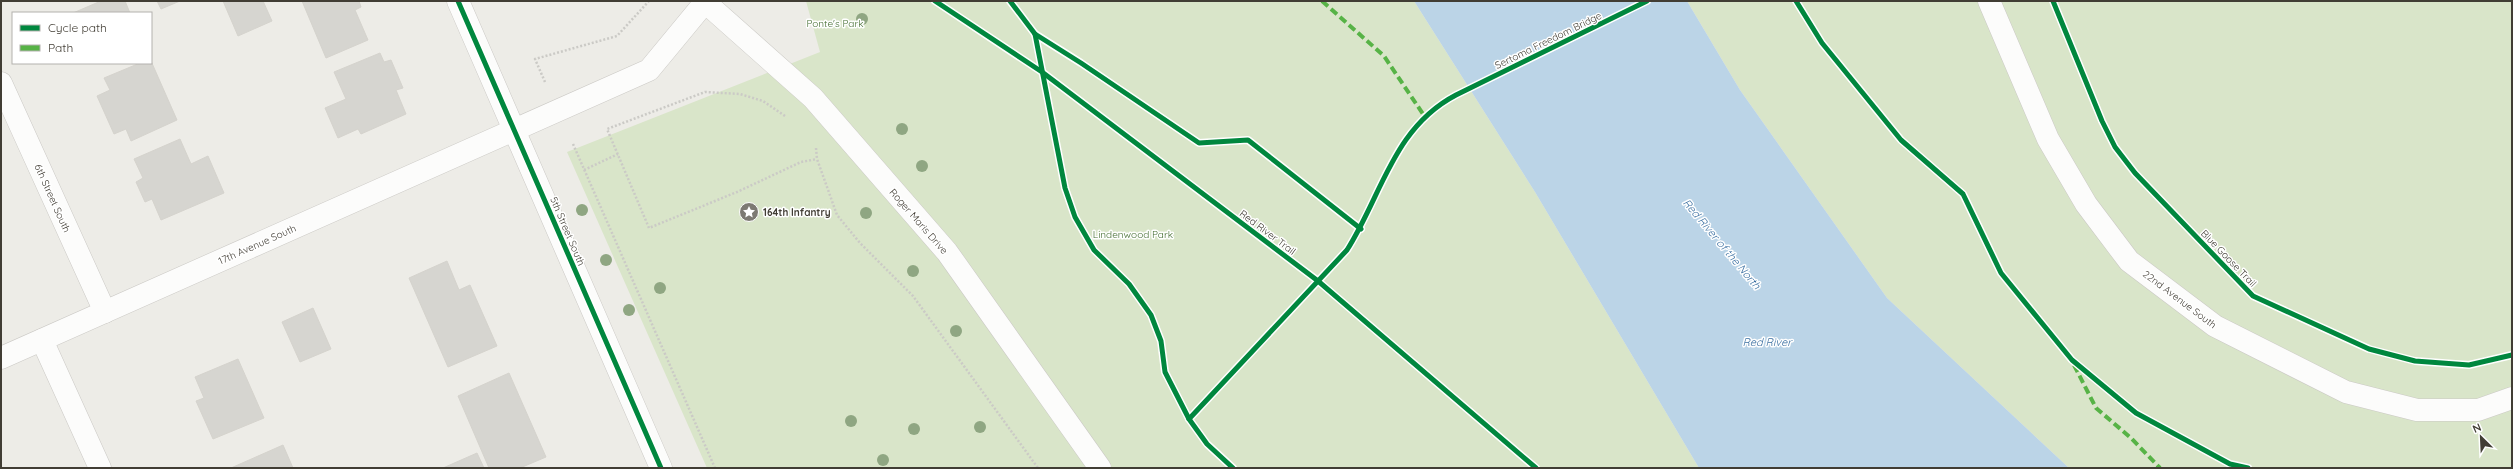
<svg xmlns="http://www.w3.org/2000/svg" width="2513" height="469" viewBox="0 0 2513 469" font-family="Quicksand,sans-serif">
<rect width="100%" height="100%" fill="#edece7"/>
<!-- green -->
<g fill="#d9e5c9">
<polygon points="806,1 1414,1 1535,192 1699,468 707,468 567,152 820,52"/>
<polygon points="1687,1 2512,1 2512,468 2069,468 1887,298 1740,90"/>
</g>
<!-- water -->
<polygon fill="#bbd4e7" points="1414,1 1687,1 1740,90 1887,298 2069,468 1699,468 1535,192"/>
<!-- building -->
<g fill="#d6d5d0" stroke="#d5d3cd">
<polygon points="101,1 125,1 130,13 73,13"/>
<polygon points="157,1 180,1 161,9"/>
<polygon points="223,1 263,1 272,21 238,36"/>
<polygon points="302,1 359,1 361,7 355,10 368,40 326,58"/>
<polygon points="380,53 384,62 391,60 403,88 396,90 406,114 361,134 358,129 338,138 325,108 346,99 334,72"/>
<polygon points="151,61 177,120 131,141 126,129 114,134 97,96 110,90 104,78 140,63 151,63"/>
<polygon points="180,139 191,164 208,156 224,193 161,220 152,199 145,202 136,182 143,178 134,159"/>
<polygon points="447,261 459,290 470,285 497,346 448,367 409,278"/>
<polygon points="313,308 331,349 300,362 282,322"/>
<polygon points="238,359 264,418 213,439 196,401 204,398 195,377"/>
<polygon points="509,373 546,457 520,468 489,468 458,396"/>
<polygon points="283,445 293,468 231,468"/>
<polygon points="477,453 484,468 443,468"/>
</g>
<g fill="none" stroke-linecap="round" stroke-linejoin="round">
<defs>
<g id="minor">
<polyline points="1989,1 2048,139 2086,204 2129,261 2215,326 2346,392 2417,410 2478,410 2512,398"/>
<polyline points="706,3 813,98 947,252 1100,468"/>
<polyline points="1,83 105,312"/>
<polyline points="42,340 100,468"/>
<polyline points="1,358 649,70 706,1"/>
</g>
<polyline id="tertiary" points="458,1 661,468"/>
</defs>
<!-- minor casing -->
<use href="#minor" stroke="#cbc9c5" stroke-width="23"/>
<!-- tertiary casing -->
<use href="#tertiary" stroke="#cbc9c5" stroke-width="23"/>
<!-- path -->
<g stroke="#cbcac6" stroke-width="2.5" stroke-dasharray="2 2" stroke-linecap="butt">
<polyline points="545,82 535,59 617,36 649,1"/>
<polyline points="785,116 763,101 740,94 705,92 607,129 649,228 737,192 801,162 817,159"/>
<polyline points="573,144 715,468"/>
<polyline points="816,148 817,159 837,215 860,243 913,296 1038,468"/>
<polyline points="584,170 618,154"/>
</g>
<!-- minor -->
<use href="#minor" stroke="#fcfcfb" stroke-width="22"/>
<!-- tertiary -->
<use href="#tertiary" stroke="#fcfcfb" stroke-width="22"/>
<!-- quiet -->
<g stroke="#57b346" stroke-width="4" stroke-dasharray="8 4" stroke-linecap="butt">
<polyline points="1322,1 1384,56 1425,117"/>
<polyline points="2074,365 2096,408 2131,438 2160,468"/>
</g>
<defs>
<g id="cycleway">
<polyline points="458,1 661,468"/>
<polyline points="935,1 1042,72 1318,281 1536,468"/>
<polyline points="1010,1 1035,34 1065,188 1075,217 1094,250 1129,284 1151,315 1161,341 1165,372 1189,419 1207,444 1233,468"/>
<polyline points="1796,1 1822,43 1901,140 1963,194 2001,273 2072,360 2136,413 2230,464 2248,468"/>
<polyline points="2053,1 2102,121 2115,147 2135,173 2253,296 2369,349 2415,361 2469,365 2512,355"/>
<polyline points="1035,34 1081,63 1199,143 1248,140 1361,229"/>
<path d="M 1189,419 L 1347,250 C 1382,195 1393,128 1456,95 L 1647,1"/>
</g>
</defs>
<!-- cycleway casing -->
<use href="#cycleway" stroke="#fff" stroke-width="8"/>
<!-- cycleway -->
<use href="#cycleway" stroke="#00873e" stroke-width="5"/>
</g>
<!-- trees -->
<g fill="#8fa682">
<circle cx="862" cy="19" r="6"/>
<circle cx="902" cy="129" r="6"/>
<circle cx="922" cy="166" r="6"/>
<circle cx="582" cy="210" r="6"/>
<circle cx="866" cy="213" r="6"/>
<circle cx="606" cy="260" r="6"/>
<circle cx="913" cy="271" r="6"/>
<circle cx="660" cy="288" r="6"/>
<circle cx="629" cy="310" r="6"/>
<circle cx="956" cy="331" r="6"/>
<circle cx="851" cy="421" r="6"/>
<circle cx="980" cy="427" r="6"/>
<circle cx="914" cy="429" r="6"/>
<circle cx="883" cy="460" r="6"/>
</g>
<!-- icons -->
<defs>
<symbol id="sight-disc" viewBox="-11 -11 22 22"><circle r="9.5" fill="#7d7a73" stroke="#fff"/><path d="M0-6L1.8-2.2L6-1.7L2.9 1.2L3.7 5.4L0 3.3L-3.7 5.4L-2.9 1.2L-6-1.7L-1.8-2.2Z" fill="#fff"/></symbol>
</defs>
<g fill-rule="evenodd">
<use href="#sight-disc" x="738" y="201" width="22" height="22"/>
</g>
<g text-anchor="middle" stroke-width="3" stroke-linejoin="round" paint-order="stroke">
<!-- park labels -->
<g font-size="10" fill="#426c2f" stroke="#fff">
<text x="835" y="27">Ponte's Park</text>
<text x="1133" y="238">Lindenwood Park</text>
</g>
<!-- street labels -->
<g font-size="10" fill="#413d34" stroke="#fff">
<text transform="translate(1548 40) rotate(-26)" y="4">Sertoma Freedom Bridge</text>
<text transform="translate(53 198) rotate(66)" y="4">6th Street South</text>
<text transform="translate(919 221) rotate(49)" y="4">Roger Maris Drive</text>
<text transform="translate(568 231) rotate(67)" y="4">5th Street South</text>
<text transform="translate(1268 232) rotate(37)" y="4">Red River Trail</text>
<text transform="translate(257 244) rotate(-24)" y="4">17th Avenue South</text>
<text transform="translate(2229 258) rotate(46)" y="4">Blue Goose Trail</text>
<text transform="translate(2180 299) rotate(37)" y="4">22nd Avenue South</text>
</g>
<!-- poi labels -->
<g font-size="10" font-weight="bold" fill="#413d34" stroke="#fff" text-anchor="start">
<text x="763" y="216">164th Infantry</text>
</g>
<!-- water labels -->
<g font-size="11" font-style="italic" fill="#3a6fa1" stroke="#fff">
<text transform="translate(1722 244) rotate(50)" y="4">Red River of the North</text>
<text x="1767" y="346">Red River</text>
</g>
</g>
<!-- border -->
<rect width="2513" height="469" fill="none" stroke="#413d34" stroke-width="4"/>
<!-- legend -->
<rect x="12" y="12" width="140" height="52" fill="#ffffff" stroke="#b3b1ae"/>
<rect x="20" y="25" width="20" height="6" fill="#00873e" stroke="#b3b1ae"/>
<text x="48" y="32" font-size="12" fill="#413d34">Cycle path</text>
<rect x="20" y="45" width="20" height="6" fill="#57b346" stroke="#b3b1ae"/>
<text x="48" y="52" font-size="12" fill="#413d34">Path</text>
<!-- north arrow -->
<g transform="translate(2481 437) rotate(336)" stroke="#ffffff" stroke-width="3" paint-order="stroke">
<path d="M0-3L7 15L0 10L-7 15Z" fill="#413d34"/>
<text y="-6" font-size="11" font-weight="bold" text-anchor="middle" fill="#413d34">N</text>
</g>
</svg>
